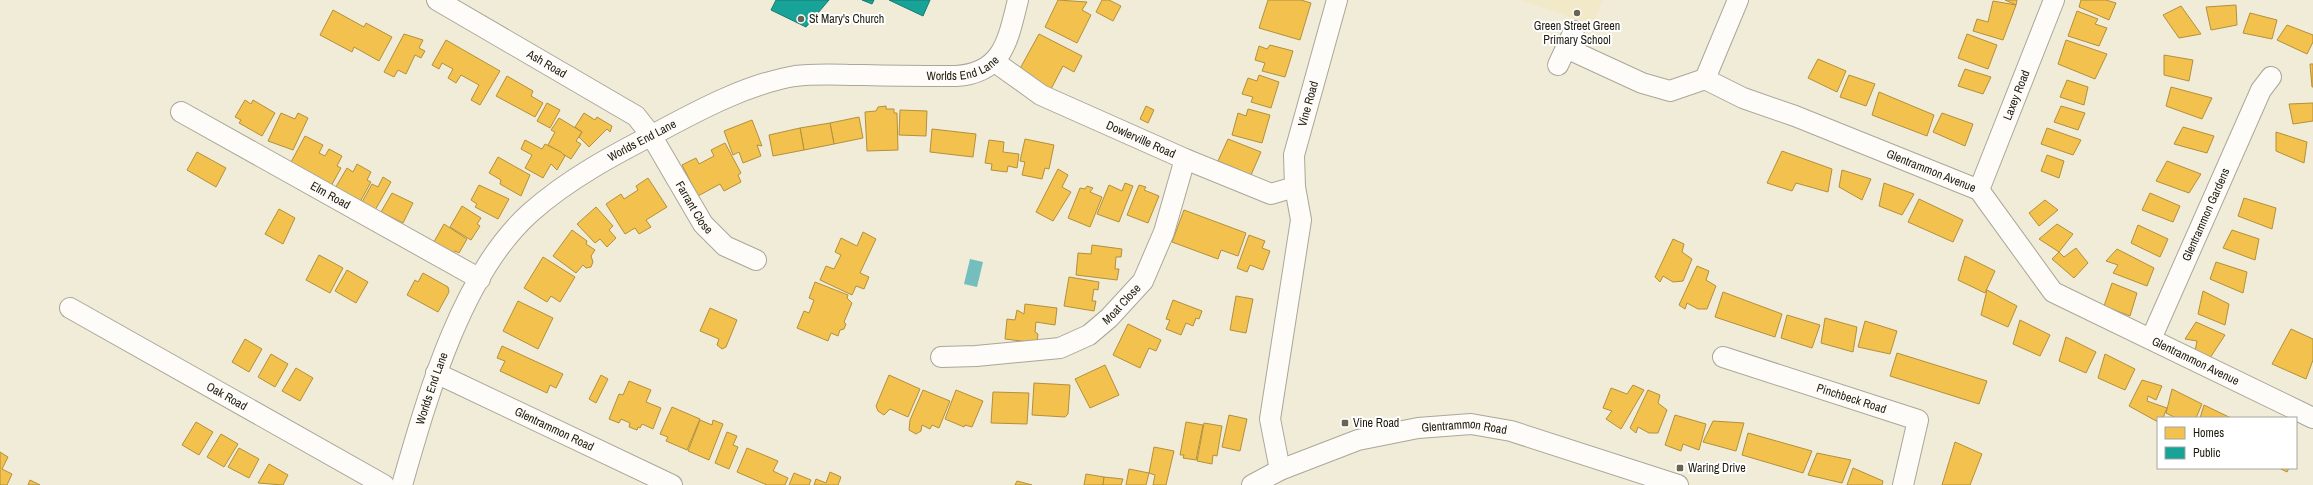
<svg xmlns="http://www.w3.org/2000/svg" width="2313" height="485" viewBox="0 0 2313 485" font-family="'Archivo Narrow',sans-serif">
<rect width="100%" height="100%" fill="#f0ecd8"/>
<!-- built -->
<polygon fill="#f1e9c8" points="1520,0 1603,0 1593,25"/>
<!-- water -->
<polygon fill="#74bebd" points="970,259 983,262 977,287 964,284"/>
<!-- homes -->
<g fill="#f2c14e" stroke="#b3903b">
<polygon points="1058,0 1087,2 1082,10 1091,15 1077,43 1045,27"/>
<polygon points="1102,0 1109,0 1121,6 1113,21 1096,12"/>
<polygon points="1268,0 1301,0 1311,3 1300,40 1259,28"/>
<polygon points="2005,0 2017,0 2016,5"/>
<polygon points="2081,0 2106,0 2116,3 2109,20 2079,7"/>
<polygon points="1993,1 2016,5 2003,40 1973,31 1977,19 1988,22"/>
<polygon points="2236,5 2237,25 2211,30 2206,7"/>
<polygon points="2181,6 2201,34 2179,38 2163,15"/>
<polygon points="333,10 364,27 366,23 392,37 379,61 354,47 352,52 320,35"/>
<polygon points="2077,11 2098,19 2095,24 2107,28 2099,46 2068,36"/>
<polygon points="2250,13 2277,20 2272,39 2243,33"/>
<polygon points="2287,25 2313,35 2313,42 2307,54 2277,40"/>
<polygon points="404,34 423,40 419,48 425,51 421,58 415,55 406,74 398,70 394,77 384,72"/>
<polygon points="1039,34 1082,56 1074,72 1063,66 1050,91 1017,74"/>
<polygon points="1967,34 1997,45 1988,69 1958,58"/>
<polygon points="446,40 500,71 480,105 471,100 479,85 461,75 456,83 448,78 453,69 442,63 439,69 432,65"/>
<polygon points="2066,40 2107,54 2095,79 2058,64"/>
<polygon points="1270,45 1293,51 1285,77 1262,71 1265,63 1255,60 1259,46 1267,49"/>
<polygon points="2164,55 2193,60 2189,81 2164,75"/>
<polygon points="1818,59 1846,71 1837,92 1808,78"/>
<polygon points="2310,64 2313,64 2313,87 2312,87"/>
<polygon points="1965,69 1991,77 1983,94 1958,86"/>
<polygon points="1259,75 1279,82 1271,108 1251,102 1253,97 1242,94 1248,78 1257,81"/>
<polygon points="1849,75 1875,84 1866,106 1840,97"/>
<polygon points="507,76 533,91 531,96 543,103 535,117 496,96"/>
<polygon points="2067,80 2088,87 2084,105 2060,97"/>
<polygon points="2171,87 2212,98 2202,119 2166,106"/>
<polygon points="1879,92 1934,115 1927,136 1872,115"/>
<polygon points="245,100 251,104 253,100 275,113 262,136 239,123 241,120 235,117"/>
<polygon points="547,103 560,110 550,128 537,121"/>
<polygon points="2313,103 2313,121 2293,124 2289,104"/>
<polygon points="886,106 886,109 894,109 894,113 897,113 898,150 867,151 865,112 876,111 878,107"/>
<polygon points="1146,106 1154,110 1148,123 1140,119"/>
<polygon points="2061,106 2085,113 2078,130 2054,122"/>
<polygon points="1248,109 1270,115 1262,143 1232,135 1238,113 1246,116"/>
<polygon points="900,110 927,111 926,136 899,135"/>
<polygon points="281,113 295,119 298,113 308,118 293,150 268,141"/>
<polygon points="584,113 595,120 597,117 612,126 610,132 607,129 589,147 579,137 582,132 575,127"/>
<polygon points="1942,113 1973,124 1965,146 1933,132"/>
<polygon points="859,117 863,138 834,144 830,123"/>
<polygon points="559,118 582,132 576,141 581,144 571,159 548,145 555,132 551,130"/>
<polygon points="752,120 762,146 757,145 761,156 743,163 739,152 733,155 724,131"/>
<polygon points="830,123 834,144 804,150 800,128"/>
<polygon points="2183,127 2214,136 2207,153 2174,144"/>
<polygon points="800,128 804,150 773,156 769,135"/>
<polygon points="2047,128 2081,140 2073,155 2041,144"/>
<polygon points="932,129 976,134 973,157 930,152"/>
<polygon points="2276,132 2307,142 2304,163 2276,151"/>
<polygon points="305,136 323,145 319,153 325,156 329,149 342,156 337,166 341,168 331,186 290,164"/>
<polygon points="1025,139 1054,145 1049,169 1045,168 1042,179 1022,175 1025,162 1020,161"/>
<polygon points="1228,139 1261,152 1251,175 1218,161"/>
<polygon points="525,140 542,149 545,144 561,152 565,156 557,170 551,164 543,178 525,168 532,155 521,149"/>
<polygon points="989,140 1004,142 1003,152 1019,154 1017,168 1008,166 1007,172 991,170 992,164 985,163"/>
<polygon points="725,143 741,173 738,175 741,182 724,191 720,184 698,196 682,165 696,158 699,164 714,156 711,150"/>
<polygon points="1782,151 1832,169 1828,192 1796,183 1792,191 1767,183"/>
<polygon points="197,152 226,168 216,187 187,170"/>
<polygon points="2047,155 2064,161 2059,178 2041,171"/>
<polygon points="498,157 530,175 521,196 500,184 501,180 489,173"/>
<polygon points="2167,161 2201,174 2189,193 2156,181"/>
<polygon points="357,164 371,172 367,180 371,182 359,204 334,190 347,168 353,172"/>
<polygon points="1058,169 1068,175 1062,187 1071,192 1053,221 1036,212"/>
<polygon points="1842,170 1871,179 1862,200 1839,187"/>
<polygon points="383,177 391,182 374,212 361,204 372,184 378,187"/>
<polygon points="648,178 667,207 646,220 651,227 639,234 635,228 625,234 606,204 621,194 624,199 638,190 636,186"/>
<polygon points="1125,183 1133,186 1119,222 1097,214 1109,185 1122,191"/>
<polygon points="1884,183 1914,194 1902,215 1879,206"/>
<polygon points="479,185 509,199 498,219 475,207 477,204 471,200"/>
<polygon points="1139,185 1146,187 1144,190 1159,196 1148,223 1127,215"/>
<polygon points="1087,186 1093,188 1090,192 1102,197 1090,227 1068,218 1080,188 1085,189"/>
<polygon points="392,193 413,203 403,223 381,212"/>
<polygon points="2150,193 2180,206 2173,222 2142,210"/>
<polygon points="2244,198 2276,208 2272,229 2238,216"/>
<polygon points="1919,199 1963,220 1953,242 1908,222"/>
<polygon points="2045,200 2058,210 2039,226 2029,213"/>
<polygon points="462,206 481,218 477,224 480,226 471,240 450,227"/>
<polygon points="596,207 613,226 609,230 616,238 607,247 600,239 595,243 577,224"/>
<polygon points="279,209 295,218 283,244 265,234"/>
<polygon points="1184,210 1246,233 1238,256 1221,250 1218,259 1172,242"/>
<polygon points="444,224 467,239 459,253 455,251 453,256 431,247"/>
<polygon points="2057,224 2073,234 2059,252 2039,239"/>
<polygon points="2138,225 2168,239 2160,257 2131,243"/>
<polygon points="572,230 587,241 586,244 595,250 591,256 593,262 591,267 586,268 583,265 576,273 553,256"/>
<polygon points="2232,230 2259,239 2255,260 2223,248"/>
<polygon points="863,232 876,239 860,273 869,277 864,289 856,286 852,295 820,280 826,266 834,269 841,255 835,252 841,238 857,246"/>
<polygon points="1249,235 1265,241 1262,248 1270,251 1263,270 1250,265 1247,272 1237,268"/>
<polygon points="1673,239 1684,244 1682,252 1692,259 1683,281 1673,282 1663,276 1660,282 1655,277"/>
<polygon points="1092,245 1122,249 1121,257 1116,257 1115,269 1119,269 1117,280 1076,275 1078,253 1091,254"/>
<polygon points="2076,248 2088,263 2074,278 2052,259 2059,252 2064,257"/>
<polygon points="2117,249 2154,268 2147,286 2113,273 2118,265 2106,261"/>
<polygon points="319,255 343,268 330,293 306,280"/>
<polygon points="1965,256 1995,271 1985,293 1958,280"/>
<polygon points="543,257 575,277 560,302 551,296 547,302 524,288"/>
<polygon points="2216,262 2247,272 2243,293 2210,279"/>
<polygon points="1697,266 1709,271 1706,280 1716,286 1707,309 1698,309 1687,303 1685,309 1679,305"/>
<polygon points="347,270 368,282 356,303 335,291"/>
<polygon points="423,273 448,287 449,292 438,312 407,295 415,280 418,282"/>
<polygon points="1069,277 1099,282 1098,290 1094,289 1092,301 1096,301 1094,311 1064,306"/>
<polygon points="815,282 848,295 847,298 852,303 844,322 846,324 844,329 840,330 838,336 831,333 828,341 797,328 804,311 809,313 814,300 809,298"/>
<polygon points="2112,283 2137,293 2130,316 2104,306"/>
<polygon points="1987,290 2017,306 2008,327 1981,315"/>
<polygon points="2203,291 2229,304 2225,325 2198,314"/>
<polygon points="1723,292 1782,314 1775,337 1715,317"/>
<polygon points="1236,296 1253,299 1246,333 1230,330"/>
<polygon points="1173,300 1202,311 1199,319 1196,318 1193,326 1186,323 1181,335 1166,329 1170,320 1166,319"/>
<polygon points="518,301 553,318 538,349 503,331"/>
<polygon points="1025,304 1057,308 1055,325 1036,322 1035,332 1038,334 1037,343 1005,339 1007,319 1015,320 1017,310 1024,314"/>
<polygon points="710,308 737,320 726,347 722,349 717,345 719,339 700,331"/>
<polygon points="1787,315 1820,325 1812,348 1781,338"/>
<polygon points="1825,318 1857,327 1853,352 1821,343"/>
<polygon points="2020,320 2050,335 2040,356 2013,344"/>
<polygon points="1865,321 1897,331 1890,354 1858,347"/>
<polygon points="2196,322 2225,335 2210,358 2195,351 2197,341 2185,339"/>
<polygon points="1128,324 1161,340 1156,351 1149,348 1140,368 1113,355"/>
<polygon points="2291,329 2313,339 2313,360 2306,379 2272,364"/>
<polygon points="2066,337 2096,352 2086,373 2059,361"/>
<polygon points="245,339 262,349 249,372 232,362"/>
<polygon points="502,346 563,374 556,388 550,385 547,393 500,371 505,361 497,358"/>
<polygon points="1897,353 1987,381 1979,404 1890,376"/>
<polygon points="271,354 288,364 275,387 258,377"/>
<polygon points="2105,354 2135,369 2125,390 2098,378"/>
<polygon points="1105,365 1119,395 1090,408 1075,379"/>
<polygon points="296,368 313,378 300,401 282,391"/>
<polygon points="601,375 608,379 596,403 589,399"/>
<polygon points="889,375 920,389 908,417 890,409 884,415 878,411 876,406"/>
<polygon points="2142,380 2162,386 2156,400 2148,396 2147,401 2167,408 2163,418 2158,418 2158,422 2129,406"/>
<polygon points="629,381 651,390 646,402 661,408 653,429 642,424 640,428 638,427 637,430 629,427 630,423 621,419 619,423 609,419 619,394 623,395"/>
<polygon points="1034,383 1070,385 1068,414 1065,417 1032,415"/>
<polygon points="1633,385 1644,390 1621,429 1606,419 1612,411 1603,408 1611,388 1627,394"/>
<polygon points="2172,389 2202,404 2196,418 2176,418 2166,413"/>
<polygon points="923,390 950,401 939,428 932,425 930,429 922,425 921,431 916,434 909,430 910,420"/>
<polygon points="956,390 983,401 972,427 965,425 964,427 945,419"/>
<polygon points="1648,390 1660,395 1658,403 1667,410 1658,433 1649,433 1638,427 1636,433 1630,428"/>
<polygon points="993,392 1029,393 1027,424 991,423"/>
<polygon points="2204,405 2231,418 2200,418"/>
<polygon points="672,407 700,419 687,450 666,441 668,437 660,434"/>
<polygon points="1229,415 1247,419 1240,451 1222,447"/>
<polygon points="1675,415 1706,424 1699,450 1683,444 1681,451 1665,445"/>
<polygon points="700,420 712,425 713,420 723,424 709,460 688,451"/>
<polygon points="1713,421 1744,423 1736,451 1703,442"/>
<polygon points="196,422 213,432 199,455 182,445"/>
<polygon points="1186,422 1203,425 1196,460 1183,458 1184,455 1180,455"/>
<polygon points="1204,423 1222,426 1217,456 1213,455 1212,464 1197,461"/>
<polygon points="727,432 737,436 733,445 738,447 729,469 715,463"/>
<polygon points="1748,433 1812,451 1803,473 1742,455"/>
<polygon points="221,434 238,444 224,467 207,457"/>
<polygon points="1955,442 1982,454 1970,485 1942,485"/>
<polygon points="1154,447 1174,451 1166,485 1153,485 1155,475 1149,473"/>
<polygon points="239,448 259,459 249,478 228,467"/>
<polygon points="747,448 778,461 773,471 788,478 785,485 767,485 737,472"/>
<polygon points="0,452 8,457 2,469 12,474 7,485 0,485"/>
<polygon points="1817,453 1851,460 1842,483 1808,475"/>
<polygon points="269,464 288,475 283,485 258,483"/>
<polygon points="1853,468 1883,481 1882,485 1847,485"/>
<polygon points="2279,468 2289,468 2287,472"/>
<polygon points="1129,469 1149,473 1146,485 1126,485"/>
<polygon points="830,472 841,477 838,485 814,485 816,479 826,483"/>
<polygon points="794,473 811,480 809,485 789,485"/>
<polygon points="1086,474 1104,477 1103,485 1084,485"/>
<polygon points="1104,477 1123,479 1121,485 1103,485"/>
<polygon points="30,480 40,485 28,485"/>
<polygon points="1017,481 1032,485 1015,485"/>
</g>
<!-- public -->
<g fill="#17a398" stroke="#197a6f">
<polygon points="776,0 829,0 806,27 771,10"/>
<polygon points="862,0 874,0 872,4"/>
<polygon points="889,0 930,0 923,16"/>
</g>
<g fill="none" stroke-linecap="round" stroke-linejoin="round">
<defs>
<g id="street">
<path id="s1" d="M 437,0 L 636,116 L 651,135 L 703,224 L 725,246 L 756,260"/>
<path id="s2" d="M 1566,48 L 1642,83 L 1670,91 L 1705,79 L 1743,98 L 1795,116 L 1979,190 L 2053,292 L 2313,418"/>
<path id="s3" d="M 995,62 L 1041,95 L 1185,159 L 1271,194 L 1295,187"/>
<polyline points="1558,65 1574,31"/>
<polyline points="1705,79 1738,0"/>
<path id="s4" d="M 181,112 L 480,279"/>
<path id="s5" d="M 1979,190 L 2054,0"/>
<path id="s6" d="M 70,308 L 384,485"/>
<path id="s7" d="M 2151,339 L 2261,90 L 2271,77"/>
<path id="s8" d="M 941,357 L 976,356 L 1060,348 L 1089,335 L 1109,318 L 1143,281 L 1164,232 L 1185,159"/>
<path id="s9" d="M 1723,357 L 1918,420 L 1903,485"/>
<path id="s10" d="M 436,373 L 672,485"/>
<path id="s11" d="M 1280,470 L 1270,419 L 1301,220 L 1295,187 L 1294,155 L 1337,0"/>
<path id="s12" d="M 402,485 C 427,398 461,275 530,213 C 568,179 615,154 660,131 C 701,109 748,84 795,76 C 817,73 841,75 864,75 C 895,76 926,76 956,76 C 1004,73 1008,39 1018,0"/>
<path id="s13" d="M 1252,485 L 1280,470 L 1358,440 L 1418,428 L 1471,424 L 1511,431 L 1678,485"/>
</g>
</defs>
<!-- street casing -->
<use href="#street" stroke="#aaa798" stroke-width="22"/>
<!-- street -->
<use href="#street" stroke="#fdfcf9" stroke-width="20"/>
</g>
<!-- markers -->
<g fill="#686555" stroke="#fff" stroke-width="1.5">
<circle cx="1577" cy="13" r="4"/>
<circle cx="801" cy="19" r="4"/>
<rect x="1341" y="419" width="8" height="8" rx="2"/>
<rect x="1676" y="464" width="8" height="8" rx="2"/>
</g>
<g text-anchor="middle" stroke-width="4" stroke-linejoin="round" paint-order="stroke">
<!-- poi labels -->
<g font-size="12" fill="#1f1c0e" stroke="#fff" text-anchor="start">
<text x="809" y="23">St Mary's Church</text>
<text x="1577" y="30" text-anchor="middle">Green Street Green<tspan x="1577" dy="14">Primary School</tspan></text>
<text x="1353" y="427">Vine Road</text>
<text x="1688" y="472">Waring Drive</text>
</g>
<!-- street labels -->
<g font-size="12" fill="#1f1c0e" stroke="#fff">
<text dy="4" stroke="none"><textPath href="#s1" startOffset="127">Ash Road</textPath></text>
<text dy="4" stroke="none"><textPath href="#s12" startOffset="774">Worlds End Lane</textPath></text>
<text dy="4" stroke="none"><textPath href="#s5" startOffset="102">Laxey Road</textPath></text>
<text dy="4" stroke="none"><textPath href="#s11" startOffset="372">Vine Road</textPath></text>
<text dy="4" stroke="none"><textPath href="#s3" startOffset="166">Dowlerville Road</textPath></text>
<text dy="4" stroke="none"><textPath href="#s12" startOffset="438">Worlds End Lane</textPath></text>
<text dy="4" stroke="none"><textPath href="#s2" startOffset="394">Glentrammon Avenue</textPath></text>
<text dy="4" stroke="none"><textPath href="#s4" startOffset="171">Elm Road</textPath></text>
<text dy="4" stroke="none"><textPath href="#s1" startOffset="339">Farrant Close</textPath></text>
<text dy="4" stroke="none"><textPath href="#s7" startOffset="136">Glentrammon Gardens</textPath></text>
<text dy="4" stroke="none"><textPath href="#s8" startOffset="196">Moat Close</textPath></text>
<text dy="4" stroke="none"><textPath href="#s2" startOffset="730">Glentrammon Avenue</textPath></text>
<text dy="4" stroke="none"><textPath href="#s12" startOffset="101">Worlds End Lane</textPath></text>
<text dy="4" stroke="none"><textPath href="#s6" startOffset="180">Oak Road</textPath></text>
<text dy="4" stroke="none"><textPath href="#s9" startOffset="135">Pinchbeck Road</textPath></text>
<text dy="4" stroke="none"><textPath href="#s10" startOffset="131">Glentrammon Road</textPath></text>
<text dy="4" stroke="none"><textPath href="#s13" startOffset="223">Glentrammon Road</textPath></text>
</g>
</g>
<!-- legend -->
<rect x="2157" y="417" width="140" height="52" fill="#ffffff" stroke="#a5a49f"/>
<rect x="2165" y="427" width="20" height="12" fill="#f2c14e" stroke="#a5a49f"/>
<text x="2193" y="437" font-size="12" fill="#1f1c0e">Homes</text>
<rect x="2165" y="447" width="20" height="12" fill="#17a398" stroke="#a5a49f"/>
<text x="2193" y="457" font-size="12" fill="#1f1c0e">Public</text>
</svg>
